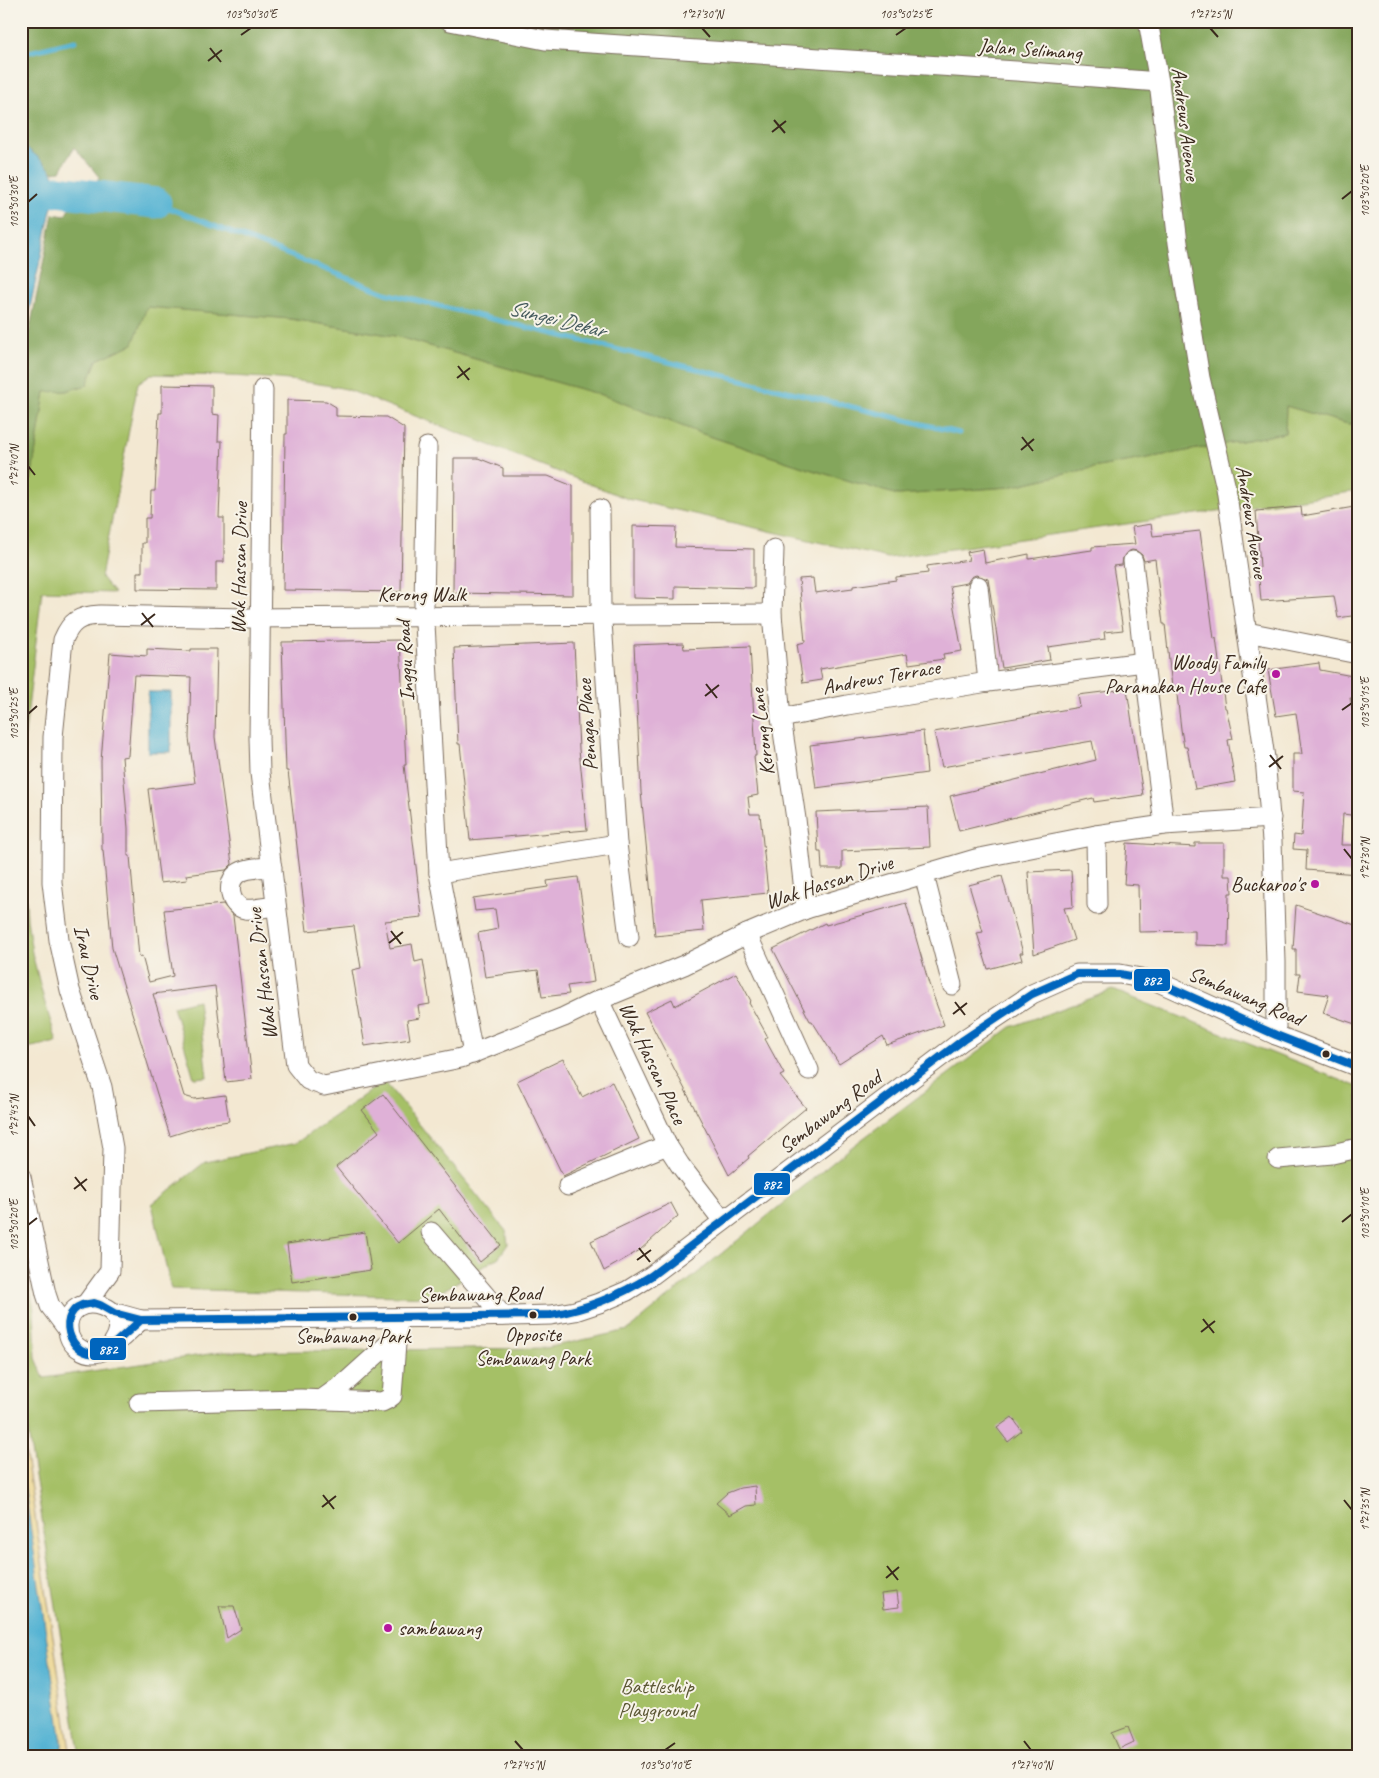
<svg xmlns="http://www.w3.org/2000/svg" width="1379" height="1778" viewBox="0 0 1379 1778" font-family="Caveat,sans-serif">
<rect width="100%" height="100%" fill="#f7f3e8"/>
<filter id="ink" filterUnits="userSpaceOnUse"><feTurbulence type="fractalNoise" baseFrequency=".02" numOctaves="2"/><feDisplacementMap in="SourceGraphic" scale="10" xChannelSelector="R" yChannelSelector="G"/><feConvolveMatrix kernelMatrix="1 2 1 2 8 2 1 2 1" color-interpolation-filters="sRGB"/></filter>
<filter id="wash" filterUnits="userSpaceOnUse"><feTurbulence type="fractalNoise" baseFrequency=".0096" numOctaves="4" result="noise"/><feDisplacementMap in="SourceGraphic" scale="20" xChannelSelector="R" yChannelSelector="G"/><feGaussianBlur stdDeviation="1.12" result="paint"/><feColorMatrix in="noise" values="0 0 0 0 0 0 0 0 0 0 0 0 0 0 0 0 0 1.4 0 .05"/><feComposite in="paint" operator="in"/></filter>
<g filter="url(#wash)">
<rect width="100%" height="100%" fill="#f3e8d2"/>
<!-- green -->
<g fill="#a5c066" stroke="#707542">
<path d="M 146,307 L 291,319 L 395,336 L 605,396 L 700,433 L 809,469 L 898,495 L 1009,487 L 1087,469 L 1285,433 L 1286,406 L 1348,424 L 1358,423 L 1358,491 L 888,558 L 628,499 L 346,389 C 282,375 216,376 151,374 L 138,383 L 101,577 L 114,593 L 42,591 L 24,742 L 24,873 L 27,919 L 32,953 L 44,1000 L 57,1042 L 21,1049 L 21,490 L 31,480 L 45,391 L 66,391 L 87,385 L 97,360 L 133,343 Z"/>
<polygon points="1113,990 1358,1087 1358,1757 80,1757 26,1419 21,1408 21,1248 34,1309 36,1358 44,1378 223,1352 546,1348 628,1330 853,1146 1011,1027"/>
<polygon points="198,1000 207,1077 194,1078 173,1006"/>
<polygon points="384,1081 506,1231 508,1244 499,1257 432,1297 171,1289 152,1204 205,1162 296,1143"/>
</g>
<!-- forest -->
<polygon fill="#84a65b" stroke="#60683c" points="30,21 1358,21 1358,423 1348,424 1286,406 1285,433 1087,469 1009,487 898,495 809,469 700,433 605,396 395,336 291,319 147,307 133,344 97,360 87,385 66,391 45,392 31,480 21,490 21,373 53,214 65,216 74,200 100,178 74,147 61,171 53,172 21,143 21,44 30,32"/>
<!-- sand -->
<polygon fill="#eeda9e" stroke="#94825e" points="21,1429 26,1456 71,1757 37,1757 21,1671"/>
<!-- water -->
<g fill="#54b3d3" stroke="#486e78">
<path d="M 21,143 C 46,165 67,174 51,210 L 21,349 Z"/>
<rect x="148" y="692" width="23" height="60"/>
<polygon points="21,1463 64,1757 21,1757"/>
</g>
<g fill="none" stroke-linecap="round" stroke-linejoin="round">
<!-- stream -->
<g stroke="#54b3d3" stroke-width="5">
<polyline points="21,54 75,41"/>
<polyline points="156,203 386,293 959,433"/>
</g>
<!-- river -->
<polyline stroke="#54b3d3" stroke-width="31" points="57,191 156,203"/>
</g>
<g id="blocks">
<!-- building -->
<g fill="#dfb1d7">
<polygon points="162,385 212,386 212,414 219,415 218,441 222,441 219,518 224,518 224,562 216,562 216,590 137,589 137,572 142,572 142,543 145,543 145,518 150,518 151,491 155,491 159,413 162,413"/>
<polygon points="287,400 326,401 336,407 336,416 386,417 404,428 401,592 283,590 285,434 287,434"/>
<polygon points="454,458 478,458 503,468 503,476 548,476 573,486 573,595 453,593"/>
<polygon points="1301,507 1302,516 1354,507 1358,527 1358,615 1338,618 1334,596 1261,601 1258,568 1260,567 1256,511"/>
<polygon points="1151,524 1153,536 1200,531 1214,639 1216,638 1225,708 1226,708 1229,721 1233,739 1228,740 1235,782 1195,789 1187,747 1184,747 1181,729 1176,686 1172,687 1165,624 1163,624 1155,559 1144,561 1142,555 1137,551 1132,550 1127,552 1123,557 1122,565 1113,566 1123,630 1104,632 1105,639 1048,647 1050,660 1002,668 988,579 976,575 971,577 967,583 950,586 962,651 943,654 944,659 909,664 907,654 820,669 822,680 803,683 797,644 805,642 799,579 813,578 815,593 853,588 853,586 896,580 896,577 928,573 927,566 969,560 967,552 983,549 985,563 1029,554 1029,559 1092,550 1092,547 1135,544 1132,527"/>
<polygon points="633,526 676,527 675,547 754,549 754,588 675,586 675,599 633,598"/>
<polygon points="400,640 406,765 404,765 422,917 385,921 390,948 412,944 415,962 423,960 430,1004 418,1006 420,1018 407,1020 410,1039 365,1046 352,970 361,968 354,926 307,931 288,771 286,771 282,642"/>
<polygon points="574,643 579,749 587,830 470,840 460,744 458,744 454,648"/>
<polygon points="683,643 684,649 750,646 756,756 754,756 758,795 748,797 750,814 760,814 768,893 701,900 704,931 655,936 641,792 634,645"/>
<polygon points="147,649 191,651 191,649 217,649 215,737 232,864 226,870 186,875 187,880 160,883 148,789 195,783 189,738 191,677 134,675 128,756 122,757 128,828 128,856 130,856 139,957 142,956 149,982 173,976 164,910 223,904 233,916 252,1079 226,1082 215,986 153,994 184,1096 194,1099 225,1095 229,1121 208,1124 170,1136 112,948 103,850 102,850 101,761 110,653 147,656"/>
<polygon points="1319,663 1320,670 1358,677 1358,699 1350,698 1358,735 1358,816 1343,814 1341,845 1358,845 1358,874 1306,870 1307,850 1293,849 1294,835 1301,836 1304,792 1293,791 1293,754 1302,754 1296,713 1276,716 1268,670"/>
<polygon points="1127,689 1143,795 1094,802 1093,798 959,831 950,796 1096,760 1092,741 942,767 934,732 1080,707 1078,695"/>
<polygon points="923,731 927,773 816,788 810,745"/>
<polygon points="928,807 930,847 842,851 842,869 822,869 821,852 818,852 816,812"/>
<polygon points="1127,843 1195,847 1195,843 1224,843 1224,876 1231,876 1232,893 1229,893 1228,946 1195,945 1195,931 1139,932 1138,885 1124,884"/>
<polygon points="1071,870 1073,907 1064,908 1074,940 1034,954 1028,872"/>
<polygon points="1002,876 1023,953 1020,953 1022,960 988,969 977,933 983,932 969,885"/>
<polygon points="578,877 594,982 567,986 569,994 542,997 538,970 485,977 478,933 498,929 495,909 475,911 473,898 548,887 547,881"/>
<polygon points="906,903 929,984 944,1025 887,1045 883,1036 839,1064 812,1021 810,1021 773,949 825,923 826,925"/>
<polygon points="1296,905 1358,926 1358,1025 1323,1013 1329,995 1298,991 1300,974 1296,974 1296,949 1293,949"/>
<polygon points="736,973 751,1001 749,1003 768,1037 765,1039 784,1074 780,1076 806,1108 748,1156 749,1158 729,1175 645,1012 672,999 675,1006"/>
<polygon points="563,1059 582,1097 612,1082 639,1139 563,1176 517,1081"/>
<polygon points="383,1094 501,1245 480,1262 439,1209 398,1243 336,1167 379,1132 362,1110"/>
<polygon points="671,1203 678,1216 640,1250 604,1271 591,1241"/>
<polygon points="365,1232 371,1270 292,1282 287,1244"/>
<polygon points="1012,1417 1022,1431 1008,1442 997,1428"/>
<polygon points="755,1486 756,1505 746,1506 730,1515 716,1503 727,1493 740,1488"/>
<polygon points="897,1592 899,1607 883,1609 881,1594"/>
<polygon points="219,1606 234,1606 241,1629 227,1638"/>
<polygon points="1128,1727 1134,1742 1119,1749 1112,1733"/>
</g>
</g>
</g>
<g filter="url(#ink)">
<use href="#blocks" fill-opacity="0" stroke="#7b6c5d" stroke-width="1"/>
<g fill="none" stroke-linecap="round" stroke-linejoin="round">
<defs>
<g id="minor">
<polyline points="450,21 545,40 1016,71 1159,82"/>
<polyline points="1148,21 1159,82 1178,243 1200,378 1226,488 1265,758 1272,841 1276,962 1276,1035"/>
<polyline points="263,389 259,738 260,773 296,1065 308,1080 324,1086 461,1058 564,1017 599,1000 684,965 747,934 806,909 975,859 1096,835 1164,825 1271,818"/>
<polyline points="427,447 424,606 439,873 473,1054"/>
<polyline points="600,509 601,607 617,844 629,937"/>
<polyline points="774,549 772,614 781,718 796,819 806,909"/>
<polyline points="1133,561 1144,662 1164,825"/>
<polyline points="978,586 988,682"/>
<polyline points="1247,632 1358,654"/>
<polyline points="781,718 847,705 988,682 1144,662"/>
<polyline points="1096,835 1097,905"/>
<path d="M 272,867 C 261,868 246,867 237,874 C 226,883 229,906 245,909 C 254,910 267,907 276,906"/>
<polyline points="439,873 617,844"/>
<polyline points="924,875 952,985"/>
<polyline points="747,934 809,1070"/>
<polyline points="599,1000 667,1145 680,1165 723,1221"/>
<polyline points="1278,1159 1332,1154 1358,1148"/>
<polyline points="21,1177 46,1294 50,1306 68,1330"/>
<polyline points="568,1186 667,1145"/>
<polyline points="431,1232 503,1316"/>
<path d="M 86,1304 L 110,1271 L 113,1148 L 102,1087 L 70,990 L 59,940 L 52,882 L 53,737 L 63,640 C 71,621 79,616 100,615 L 247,618 L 772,614"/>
<polyline points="112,1312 141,1320 473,1317 551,1315 575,1311 599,1303 627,1291 651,1276 963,1040 1032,994 1077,974 1120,974 1156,981 1276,1035 1358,1067"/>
<path d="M 109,1348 C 146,1306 64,1283 68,1331 C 69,1339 73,1345 80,1349 C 102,1364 125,1333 141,1320"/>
<polyline points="321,1400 346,1382 396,1337"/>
<polyline points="139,1403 301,1399 382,1402 388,1399 392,1396 398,1318"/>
</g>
</defs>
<!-- minor casing -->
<use href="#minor" stroke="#7b6c5d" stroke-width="21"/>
<!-- minor -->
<use href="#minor" stroke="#fff" stroke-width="19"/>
<defs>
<g id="bus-1">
<path d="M 94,1303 L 100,1305 L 114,1313 L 141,1320 L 107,1350 C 72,1367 54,1315 82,1305 C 86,1304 90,1304 94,1303 Z"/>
<path d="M 141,1320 L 551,1315 C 588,1309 619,1296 651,1276 L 963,1040 L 1032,994 L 1077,974 L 1120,974 L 1156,981 L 1276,1035 L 1358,1067"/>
</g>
</defs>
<!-- bus-1 casing -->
<use href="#bus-1" stroke="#f7f3e8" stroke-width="11"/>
<!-- bus-1 -->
<use href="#bus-1" stroke="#0065bd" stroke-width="8"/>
</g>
</g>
<!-- ticks -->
<path fill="none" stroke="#3b2a1e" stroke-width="2" d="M 702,28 L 710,37M 1210,28 L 1218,37M 241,35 L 251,28M 896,35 L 906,28M 210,48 L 221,62M 208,61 L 222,50M 774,120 L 785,133M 772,132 L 786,121M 1342,199 L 1352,191M 28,202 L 37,194M 458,366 L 469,380M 457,378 L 470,368M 1022,437 L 1033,451M 1021,450 L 1034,439M 28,466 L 35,475M 142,613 L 153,627M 141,625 L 155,614M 706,684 L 717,698M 705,696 L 719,685M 1342,710 L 1352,703M 28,714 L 37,706M 1270,755 L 1281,769M 1269,767 L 1283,756M 1344,849 L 1352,859M 391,931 L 401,944M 389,943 L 403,932M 955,1002 L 965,1015M 953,1014 L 967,1003M 28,1116 L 35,1126M 75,1177 L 86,1191M 74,1189 L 87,1179M 1342,1222 L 1352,1214M 28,1225 L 37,1218M 639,1248 L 650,1262M 637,1260 L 651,1250M 1203,1319 L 1214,1333M 1201,1332 L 1215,1321M 323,1495 L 334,1509M 1344,1500 L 1352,1510M 322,1507 L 336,1496M 887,1566 L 898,1580M 886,1578 L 899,1567M 515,1741 L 523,1750M 1024,1741 L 1031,1750M 665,1750 L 675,1743"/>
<!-- markers -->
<g fill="#b5179e" stroke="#f7f3e8" stroke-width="2">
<circle cx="1276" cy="674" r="5"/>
<circle cx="1315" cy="884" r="5"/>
<circle cx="388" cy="1628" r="5"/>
</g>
<g fill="#3b2a1e" stroke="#f7f3e8" stroke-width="2">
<circle cx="1326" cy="1054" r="4.5"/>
<circle cx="533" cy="1315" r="4.5"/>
<circle cx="353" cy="1317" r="4.5"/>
</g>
<g text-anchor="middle" stroke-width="4" stroke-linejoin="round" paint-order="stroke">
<!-- bus labels -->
<g font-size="20" fill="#3b2a1e" stroke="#f7f3e8">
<text x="533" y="1341">Opposite<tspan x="533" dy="24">Sembawang Park</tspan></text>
<text x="353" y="1343">Sembawang Park</text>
</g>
<!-- street labels -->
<g font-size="21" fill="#3b2a1e" stroke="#f7f3e8">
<text transform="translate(1030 49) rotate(4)" y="7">Jalan Selimang</text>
<text transform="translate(1186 124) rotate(83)" y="7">Andrews Avenue</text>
<text transform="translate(1252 522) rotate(81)" y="7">Andrews Avenue</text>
<text transform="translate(239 568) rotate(-89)" y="7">Wak Hassan Drive</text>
<text x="422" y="601">Kerong Walk</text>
<text transform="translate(405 661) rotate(-93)" y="7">Inggu Road</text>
<text transform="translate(881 677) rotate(-10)" y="7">Andrews Terrace</text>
<text transform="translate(587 725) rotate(-94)" y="7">Penaga Place</text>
<text transform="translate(762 732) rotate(-97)" y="7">Kerong Lane</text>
<text transform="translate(829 882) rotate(-18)" y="7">Wak Hassan Drive</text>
<text transform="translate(89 962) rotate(77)" y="7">Irau Drive</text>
<text transform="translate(262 974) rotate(-97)" y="7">Wak Hassan Drive</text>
<text transform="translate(1246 996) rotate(23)" y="7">Sembawang Road</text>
<text transform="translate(653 1063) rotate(65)" y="7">Wak Hassan Place</text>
<text transform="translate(830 1112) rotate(-37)" y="7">Sembawang Road</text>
<text transform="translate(480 1294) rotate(-1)" y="7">Sembawang Road</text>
</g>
<!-- poi labels -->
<g font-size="21" fill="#3b2a1e" stroke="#f7f3e8" text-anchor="end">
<text x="1266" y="669">Woody Family<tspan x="1266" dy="24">Paranakan House Cafe</tspan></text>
<text x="1305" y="891">Buckaroo's</text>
<text x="398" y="1635" text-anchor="start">sambawang</text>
</g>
<!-- park labels -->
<g font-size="21" fill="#5b5734" stroke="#f7f3e8">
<text x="657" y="1693">Battleship<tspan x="657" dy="24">Playground</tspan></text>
</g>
<!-- water labels -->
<g font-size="22" font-style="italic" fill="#445a5d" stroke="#f7f3e8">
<text transform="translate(557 318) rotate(14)" y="8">Sungei Dekar</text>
</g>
</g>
<g stroke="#f7f3e8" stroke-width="2">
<rect x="1133" y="968" width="38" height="24" rx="5" fill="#0065bd"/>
<rect x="753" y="1172" width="38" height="24" rx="5" fill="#0065bd"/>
<rect x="89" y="1337" width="38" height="24" rx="5" fill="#0065bd"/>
</g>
<g font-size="14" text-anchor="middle" font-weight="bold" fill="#fff">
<text x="1152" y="985">882</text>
<text x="772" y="1189">882</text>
<text x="108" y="1354">882</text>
</g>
<!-- margin -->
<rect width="1379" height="1778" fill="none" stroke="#f7f3e8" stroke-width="55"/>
<rect x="28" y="28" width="1324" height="1722" fill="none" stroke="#3b2a1e" stroke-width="2"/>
<g font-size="12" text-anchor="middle" fill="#3b2a1e">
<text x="251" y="18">103°50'30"E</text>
<text x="702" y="18">1°27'30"N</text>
<text x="906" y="18">103°50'25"E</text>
<text x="1210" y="18">1°27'25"N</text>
<text transform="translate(1365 191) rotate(-90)" y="4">103°50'20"E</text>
<text transform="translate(14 202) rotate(-90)" y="4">103°50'30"E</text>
<text transform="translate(14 466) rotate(-90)" y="4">1°27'40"N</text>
<text transform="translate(1365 703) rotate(-90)" y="4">103°50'15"E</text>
<text transform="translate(14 714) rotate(-90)" y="4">103°50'25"E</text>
<text transform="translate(1365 859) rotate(-90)" y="4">1°27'30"N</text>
<text transform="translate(14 1116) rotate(-90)" y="4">1°27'45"N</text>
<text transform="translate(1365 1214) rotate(-90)" y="4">103°50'10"E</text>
<text transform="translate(14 1225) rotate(-90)" y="4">103°50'20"E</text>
<text transform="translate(1365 1510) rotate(-90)" y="4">1°27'35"N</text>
<text x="523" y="1769">1°27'45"N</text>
<text x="665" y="1769">103°50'10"E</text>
<text x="1031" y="1769">1°27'40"N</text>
</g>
</svg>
